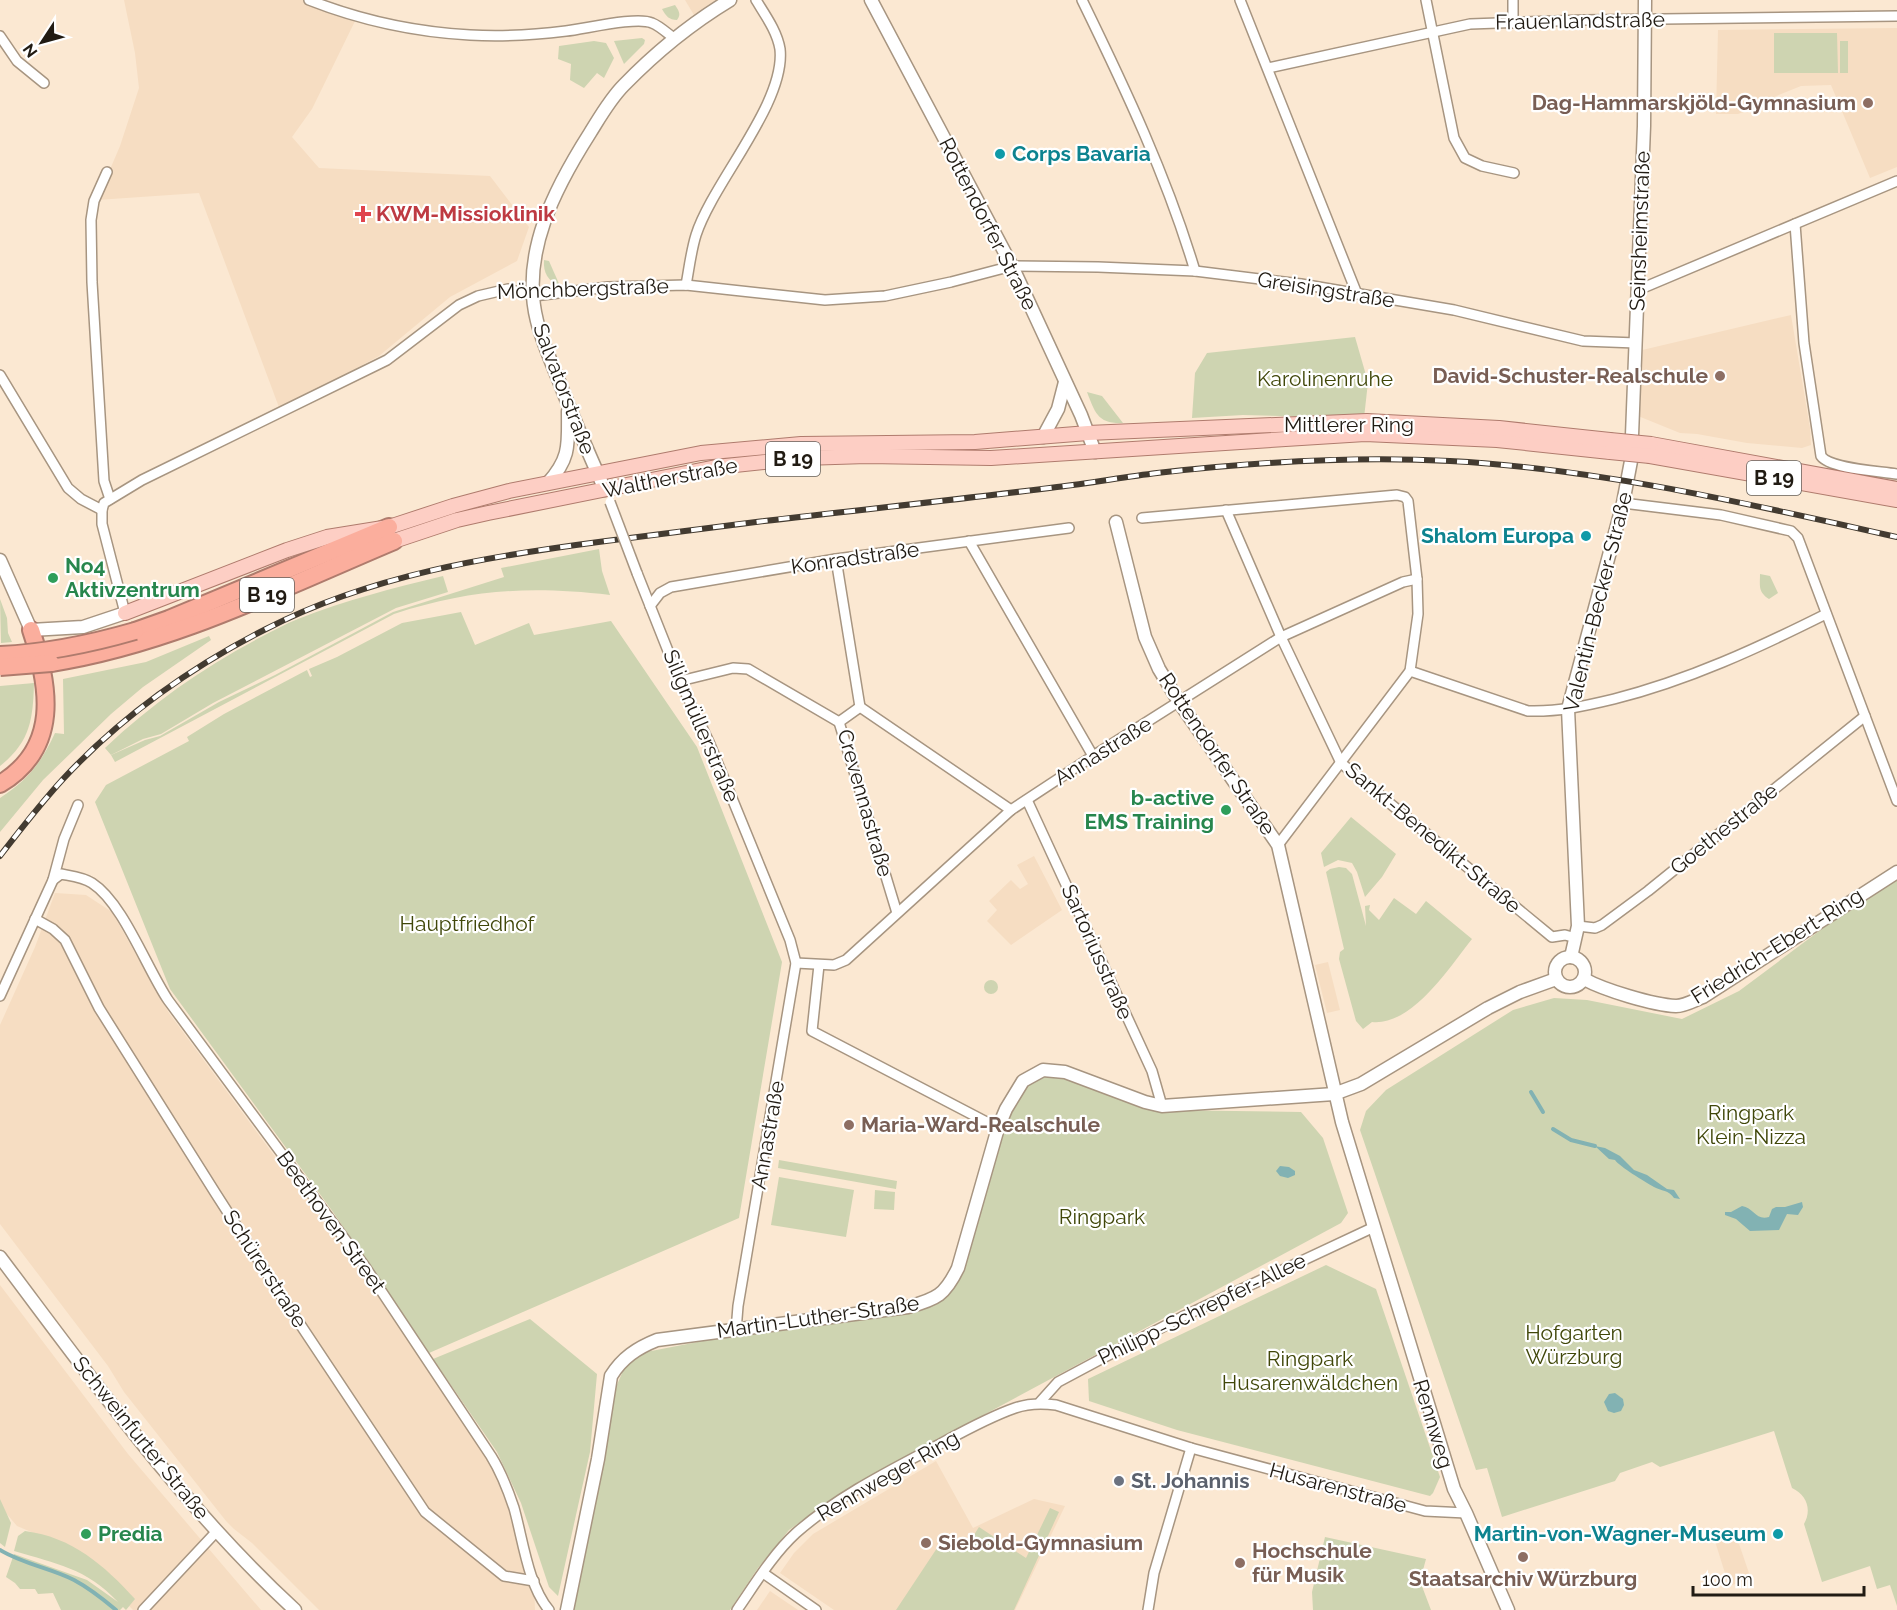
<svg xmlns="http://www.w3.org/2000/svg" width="1897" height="1610" viewBox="0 0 1897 1610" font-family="Raleway,sans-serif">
<rect width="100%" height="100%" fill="#fbe8d2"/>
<!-- built -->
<g fill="#f6ddc2">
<polygon points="124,0 308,0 357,17 312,109 292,137 319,168 490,176 529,227 517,261 450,297 379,356 280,410 199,193 97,200 120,146 139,88 135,53"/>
<polygon points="685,0 724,0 694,15"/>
<polygon points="1897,28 1897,167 1870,178 1831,85 1801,86 1774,97 1775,100 1738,114 1716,114 1718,30"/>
<polygon points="1791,315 1810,428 1811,445 1802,448 1747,443 1697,434 1680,433 1638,416 1638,351"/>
<polygon points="1034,856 1062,910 1011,945 987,921 997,910 989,901 1011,880 1020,889 1028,884 1017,865"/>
<polygon points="55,893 86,895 112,912 169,1013 405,1333 501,1481 534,1581 535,1610 319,1610 252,1543 234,1529 226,1521 124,1392 108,1366 0,1224 0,1025 35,947"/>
<polygon points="1328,962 1340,1010 1327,1013 1315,965"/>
<polygon points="0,1285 128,1454 261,1610 133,1610 74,1550 17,1526 0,1506"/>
<polygon points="936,1461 973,1528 1034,1499 1065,1506 1015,1610 834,1610 780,1573 794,1553 813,1534"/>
<polygon points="1735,1532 1751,1579 1729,1586 1714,1538"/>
<polygon points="770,1591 798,1610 757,1610"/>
</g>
<!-- green -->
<g fill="#ced4b1">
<path d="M 675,5 C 678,10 682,14 677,20 C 669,20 666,16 662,9 Z"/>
<polygon points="1774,33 1837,33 1838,73 1774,73"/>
<polygon points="642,38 645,40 644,44 624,64 614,41"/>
<polygon points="594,41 606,43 614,58 604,78 597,73 584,88 570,80 571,64 558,59 559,46"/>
<rect x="1840" y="41" width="8" height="32"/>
<path d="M 544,260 L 549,261 L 560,286 C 548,281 543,273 544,260 Z"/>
<polygon points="1355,337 1368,382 1364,418 1243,415 1192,418 1195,373 1207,353"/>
<path d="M 1087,392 L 1102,396 L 1123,423 C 1098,424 1095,413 1087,392 Z"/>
<path d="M 599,549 L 602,571 L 610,595 C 530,586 471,589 394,614 L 115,762 L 111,755 L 145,740 L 160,736 L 219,702 L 275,675 L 393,612 L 504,577 L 501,568 Z"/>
<path d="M 1760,574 L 1770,576 L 1778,593 L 1769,599 C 1758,592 1760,586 1760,574 Z"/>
<path d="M 443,576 L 448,592 L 396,608 L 213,703 L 161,734 L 143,739 L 111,755 L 105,748 C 152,703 204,667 261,637 C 273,631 285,624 298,619 C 345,600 394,588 443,576 Z"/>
<polygon points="0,599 7,618 8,633 12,642 1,643"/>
<polygon points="461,612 475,645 529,623 534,635 611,621 697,747 782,962 739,1218 429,1353 333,1212 170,989 95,802 106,785 189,741 187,737 224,714 307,670 310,677 312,676 309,669 337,657 402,623"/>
<path d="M 209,636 L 211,640 L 143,687 L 111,714 L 43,780 L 0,832 L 0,798 C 28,780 41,763 55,733 L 64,734 L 63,679 L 146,662 Z"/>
<path d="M 34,683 C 33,720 30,742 0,766 L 0,686 Z"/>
<polygon points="1351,817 1396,854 1382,877 1365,897 1357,872 1352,863 1338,860 1324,867 1321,853"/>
<path d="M 1339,867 L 1346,868 L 1352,874 L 1366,926 L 1365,906 L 1370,905 L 1369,910 L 1379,920 L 1394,898 L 1416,914 L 1426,901 L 1472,939 C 1449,968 1412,1026 1372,1022 L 1363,1029 L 1356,1021 L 1339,959 L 1340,952 L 1344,949 L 1326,872 L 1330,869 Z"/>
<path d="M 1897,873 L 1897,1606 L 1890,1585 L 1877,1589 L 1870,1566 L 1822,1582 L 1804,1524 C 1812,1510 1807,1495 1792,1488 L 1774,1431 L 1660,1467 L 1652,1462 L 1620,1473 L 1615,1481 L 1502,1517 L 1487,1468 L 1476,1470 L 1360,1130 L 1366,1111 L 1386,1090 L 1513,1010 L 1554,998 L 1587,1000 L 1682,1019 L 1739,991 Z"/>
<circle cx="991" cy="987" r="7"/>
<polygon points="1045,1073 1063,1076 1158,1110 1301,1112 1323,1138 1348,1213 1341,1223 898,1461 824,1505 789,1530 758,1568 730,1610 572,1610 616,1387 626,1364 646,1352 739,1334 909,1307 943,1292 963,1271 992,1161 1008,1113 1024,1085"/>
<polygon points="779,1160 897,1181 896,1189 778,1168"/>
<polygon points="779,1177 854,1190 846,1237 771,1225"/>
<polygon points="875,1190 895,1192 894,1210 874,1209"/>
<polygon points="1326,1265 1376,1289 1440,1477 1433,1493 1430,1496 1177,1430 1089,1401 1088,1379"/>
<polygon points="530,1319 597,1374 590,1452 558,1596 549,1587 521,1503 497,1452 433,1359"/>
<polygon points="0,1499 11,1523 5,1547 0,1543"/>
<polygon points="1050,1508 1059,1512 1014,1610 896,1610 945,1536 965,1549 979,1527 1026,1558"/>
<path d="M 25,1531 C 72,1537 104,1565 135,1599 L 126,1610 L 123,1607 L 120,1610 L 61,1610 L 53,1593 L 38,1594 L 35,1589 L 20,1589 L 15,1583 L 6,1577 L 14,1554 L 87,1580 L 118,1602 C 86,1568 57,1564 14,1551 L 18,1536 Z"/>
<polygon points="1325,1537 1426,1559 1420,1581 1431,1610 1313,1610 1312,1592"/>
</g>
<!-- water -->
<g fill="#82b2b3">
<path d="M 1595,1146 L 1605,1148 L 1620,1156 L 1634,1170 L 1647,1175 L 1667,1189 L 1674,1190 L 1680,1199 L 1674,1198 C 1669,1190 1661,1191 1654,1187 C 1644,1181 1620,1167 1615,1160 L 1609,1159 Z"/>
<polygon points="1280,1166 1289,1167 1295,1171 1295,1175 1288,1178 1280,1176 1276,1171"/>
<path d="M 1802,1202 L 1803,1207 L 1798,1215 L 1787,1214 L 1779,1230 L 1750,1231 L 1736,1219 L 1725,1215 L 1725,1212 L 1731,1212 L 1742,1206 C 1754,1208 1756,1221 1769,1217 L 1772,1209 L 1776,1207 L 1785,1207 Z"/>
<polygon points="1615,1393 1623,1399 1624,1405 1621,1411 1614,1413 1608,1411 1604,1402 1609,1394"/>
</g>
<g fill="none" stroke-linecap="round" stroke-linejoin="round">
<!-- stream -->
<g stroke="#82b2b3" stroke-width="4">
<polyline points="1531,1092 1543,1112"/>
<polyline points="1553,1129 1571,1140 1595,1146"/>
<path d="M 0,1550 C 23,1564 50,1568 74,1580 C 89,1588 103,1599 116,1610"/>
</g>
<defs>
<g id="street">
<path d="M 309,0 C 360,20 415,32 470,35 C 502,37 534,35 566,31 C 585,29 637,16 652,23 C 660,26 668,34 675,39"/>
<path d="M 1082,0 C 1125,88 1167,177 1195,271"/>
<polyline points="1240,0 1357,294"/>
<polyline points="1426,0 1454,138 1465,158 1482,166 1514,173"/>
<polyline points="1513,23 1513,0"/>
<polyline points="0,36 17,61 44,83"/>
<polyline points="1268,68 1470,24 1584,20 1897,16"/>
<polyline points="107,172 94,201 91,220 92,282 104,481 110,499"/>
<path d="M 1795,224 L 1804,343 L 1821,456 C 1830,469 1880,471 1897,474"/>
<path d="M 686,285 C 689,269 691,251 696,235 C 713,182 786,103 780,49 C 777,31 765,15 756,0"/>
<polyline points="1638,290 1897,181"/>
<polyline points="0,375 68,488 81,499 102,510"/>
<polyline points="1623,503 1721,515 1791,531 1798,538 1897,801"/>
<polyline points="1226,510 1281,637 1341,763 1552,937 1565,935 1576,938"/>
<polyline points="1142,518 1397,495 1405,497 1408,501 1417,579 1418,614 1410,671 1278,845"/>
<polyline points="969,541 1093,756"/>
<polyline points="836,559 860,707"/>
<polyline points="637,573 680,681 709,742 790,940 796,963 738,1306 736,1331"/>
<polyline points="650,606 660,593 671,587 836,559 1069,528"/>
<polyline points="125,613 102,524 102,510 104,503 142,480 387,360 459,305 478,296 508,289 534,296 608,287 686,285 825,300 885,296 951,282 1012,266 1098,267 1195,271 1301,284 1454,310 1583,341 1636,343"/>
<path d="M 1410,671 L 1528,711 C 1558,712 1585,706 1614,699 C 1689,680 1758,648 1826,614"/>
<polyline points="680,681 733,668 748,669 839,722"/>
<polyline points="860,707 1011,810"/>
<polyline points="839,722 897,913"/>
<polyline points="839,722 860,707"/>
<polyline points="1027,800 1152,1071 1162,1106"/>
<polyline points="53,880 64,839 78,805"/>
<polyline points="35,919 53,929 65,940 99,1008 216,1194 286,1303 425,1512 504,1576 534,1581"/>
<polyline points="1578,926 1595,928 1602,925 1648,891 1865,716"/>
<polyline points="796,963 834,965 846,960 1011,810 1093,756 1281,637 1403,582 1417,579"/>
<polyline points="819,965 812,1031 998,1128"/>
<path d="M 0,996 L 53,880 L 61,874 C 71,876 83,877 92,883 C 123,903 146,967 168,1000 L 364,1265 L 491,1456 C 501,1472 508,1490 514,1508 C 523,1540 528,1585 549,1610"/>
<polyline points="1040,1402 1058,1382 1101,1359 1182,1317 1372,1228"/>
<polyline points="763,1573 816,1610"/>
<polyline points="143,1610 217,1531"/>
<path d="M 737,1610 C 755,1584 773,1554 796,1533 C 838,1496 891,1470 940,1444 C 964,1431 989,1417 1015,1408 C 1029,1403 1041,1403 1056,1405 L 1191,1448 L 1425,1511 L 1466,1513"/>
<polyline points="1148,1610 1154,1573 1191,1448"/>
</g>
<g id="secondary">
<polyline points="871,0 1012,266 1081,415 1095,452"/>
<polyline points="1043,437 1058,409 1065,382"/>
<path d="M 548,483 C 571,457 568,444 568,411"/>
<path d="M 605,490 C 589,454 573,418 559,381 C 551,362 542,341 537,321 C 520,254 555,188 590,133 C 600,117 610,99 624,85 C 655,53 692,23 730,0"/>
<polyline points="1116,522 1145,637 1159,669 1179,702 1278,845 1342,1122 1454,1489 1466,1513 1508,1610"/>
<polyline points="0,560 31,630 83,627 125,613"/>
<circle cx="1570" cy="972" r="15"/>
<polyline points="1571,957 1578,926 1568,709 1623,503 1631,461 1644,126 1645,0"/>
<path d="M 1584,979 C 1604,990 1653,1005 1676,1006 C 1685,1006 1695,1000 1703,997 L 1897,872"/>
<path d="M 0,1257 C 92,1379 182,1506 295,1610"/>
<path d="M 567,1610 L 598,1459 L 611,1376 C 622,1358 637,1348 657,1340 L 908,1307 C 937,1299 945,1295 958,1268 L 998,1128 L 1006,1109 L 1023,1081 L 1043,1070 L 1065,1072 L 1145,1102 L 1162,1106 L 1334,1094 L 1361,1084 L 1488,1008 L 1520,992 L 1556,979"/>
</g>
<g id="primary">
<polyline points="1651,444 1897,489"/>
<polyline points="1650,456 1897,500"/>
<polyline points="394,541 457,520 488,513 716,467 803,458 867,456 991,458 1365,434 1497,440 1610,452"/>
<polyline points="125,613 287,550 327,537 389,527 453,506 509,491 701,453 801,444 975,442 1088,433 1367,421 1499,428 1610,440"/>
</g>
<g id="highway">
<polyline points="135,631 169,619 389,527"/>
<path d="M 51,663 C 172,644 282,588 394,541"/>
<path d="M 0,784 C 60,748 50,687 31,630"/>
</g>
</defs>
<!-- street casing -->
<use href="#street" stroke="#a79581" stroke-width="12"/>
<!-- secondary casing -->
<use href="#secondary" stroke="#a79581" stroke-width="15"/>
<!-- primary casing -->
<use href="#primary" stroke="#af7b6d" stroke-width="16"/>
<!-- highway casing -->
<use href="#highway" stroke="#af7b6d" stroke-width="20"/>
<!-- street -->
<use href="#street" stroke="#fff" stroke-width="9"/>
<!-- secondary -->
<use href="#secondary" stroke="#fff" stroke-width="12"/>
<!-- primary -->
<use href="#primary" stroke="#fdcec4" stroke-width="14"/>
<!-- highway -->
<use href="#highway" stroke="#fbae9d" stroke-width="16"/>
<defs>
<path id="rail" d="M 0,856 C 20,830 41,803 64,778 C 121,717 191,667 266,629 C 371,575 490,556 606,541 C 656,535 706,528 756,522 C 857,510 957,500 1057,487 C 1091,483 1124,477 1157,473 C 1255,462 1352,456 1450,461 C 1601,469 1749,504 1897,537"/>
</defs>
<!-- rail casing -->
<use href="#rail" stroke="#433b31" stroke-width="6"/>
<!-- rail -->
<use href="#rail" stroke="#fff" stroke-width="4" stroke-dasharray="11" stroke-linecap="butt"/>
<defs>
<polyline id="street-bridge" points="610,502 637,573"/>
<g id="primary-bridge">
<polyline points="1610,440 1651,444"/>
<polyline points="1610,452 1650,456"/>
</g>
<g id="highway-bridge">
<path d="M 0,655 C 46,653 90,644 135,631"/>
<polyline points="0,667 51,663"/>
</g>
</defs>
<!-- street-bridge casing -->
<use href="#street-bridge" stroke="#a79581" stroke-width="12" stroke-linecap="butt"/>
<!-- primary-bridge casing -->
<use href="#primary-bridge" stroke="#af7b6d" stroke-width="16" stroke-linecap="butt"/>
<!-- highway-bridge casing -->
<use href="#highway-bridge" stroke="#af7b6d" stroke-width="20" stroke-linecap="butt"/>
<!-- street-bridge -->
<use href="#street-bridge" stroke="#fff" stroke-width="9"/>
<!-- primary-bridge -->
<use href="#primary-bridge" stroke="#fdcec4" stroke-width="14"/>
<!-- highway-bridge -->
<use href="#highway-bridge" stroke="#fbae9d" stroke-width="16"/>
</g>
<!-- markers -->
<g fill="#8d6e63" stroke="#fff" stroke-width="2">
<circle cx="1868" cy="103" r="6"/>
<circle cx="1720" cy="376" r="6"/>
<circle cx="849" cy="1125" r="6"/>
<circle cx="926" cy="1543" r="6"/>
<circle cx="1523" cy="1557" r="6"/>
<circle cx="1240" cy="1563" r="6"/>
</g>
<g fill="#0f9aa8" stroke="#fff" stroke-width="2">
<circle cx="1000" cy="154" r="6"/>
<circle cx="1586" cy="536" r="6"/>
<circle cx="1778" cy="1534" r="6"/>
</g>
<path fill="#e0444e" stroke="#fff" stroke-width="2" d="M360 205h6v6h6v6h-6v6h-6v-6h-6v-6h6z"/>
<g fill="#2e9e5b" stroke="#fff" stroke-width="2">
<circle cx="53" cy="578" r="6"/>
<circle cx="1226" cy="810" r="6"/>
<circle cx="86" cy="1534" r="6"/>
</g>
<circle fill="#6b7280" stroke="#fff" stroke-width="2" cx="1119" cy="1481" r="6"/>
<g text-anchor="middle" stroke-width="4.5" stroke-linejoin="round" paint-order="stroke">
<!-- shield labels -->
<g fill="#fff" stroke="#645f5a" stroke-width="1.5">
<rect x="766" y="442" width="54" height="34" rx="4.5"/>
<rect x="1747" y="461" width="54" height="34" rx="4.5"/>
<rect x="240" y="578" width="54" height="34" rx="4.5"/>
</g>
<g font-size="20" font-weight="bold" fill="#211b13">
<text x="793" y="466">B 19</text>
<text x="1774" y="485">B 19</text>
<text x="267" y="602">B 19</text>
</g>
<!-- street labels -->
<g font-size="21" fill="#211b13" stroke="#fff">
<text transform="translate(1580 21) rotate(-1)" y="7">Frauenlandstraße</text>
<text transform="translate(988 224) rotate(63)" y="7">Rottendorfer Straße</text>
<text transform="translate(1640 231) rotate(-88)" y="7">Seinsheimstraße</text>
<text transform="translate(583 289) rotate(-2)" y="7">Mönchbergstraße</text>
<text transform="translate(1326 290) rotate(9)" y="7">Greisingstraße</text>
<text transform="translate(564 389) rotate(69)" y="7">Salvatorstraße</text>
<text x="1349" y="432">Mittlerer Ring</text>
<text transform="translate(670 478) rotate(-11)" y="7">Waltherstraße</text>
<text transform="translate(855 558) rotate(-8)" y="7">Konradstraße</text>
<text transform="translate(1598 602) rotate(-76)" y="7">Valentin-Becker-Straße</text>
<text transform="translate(701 726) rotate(67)" y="7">Siligmüllerstraße</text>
<text transform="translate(1103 751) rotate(-32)" y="7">Annastraße</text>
<text transform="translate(1217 754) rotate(56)" y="7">Rottendorfer Straße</text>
<text transform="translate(865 803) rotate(74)" y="7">Crevennastraße</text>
<text transform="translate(1724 829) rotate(-39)" y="7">Goethestraße</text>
<text transform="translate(1433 838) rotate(40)" y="7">Sankt-Benedikt-Straße</text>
<text transform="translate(1777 946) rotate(-32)" y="7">Friedrich-Ebert-Ring</text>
<text transform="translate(1097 952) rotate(66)" y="7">Sartoriusstraße</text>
<text transform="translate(768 1135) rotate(-80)" y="7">Annastraße</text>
<text transform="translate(331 1222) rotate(54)" y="7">Beethoven Street</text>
<text transform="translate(265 1269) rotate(57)" y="7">Schürerstraße</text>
<text transform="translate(1202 1309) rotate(-26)" y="7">Philipp-Schrepfer-Allee</text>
<text transform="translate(818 1317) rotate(-8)" y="7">Martin-Luther-Straße</text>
<text transform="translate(1433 1424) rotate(73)" y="7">Rennweg</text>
<text transform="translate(141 1438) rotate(51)" y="7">Schweinfurter Straße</text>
<text transform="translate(888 1476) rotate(-30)" y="7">Rennweger Ring</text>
<text transform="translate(1338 1488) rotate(15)" y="7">Husarenstraße</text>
</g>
<!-- education labels -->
<g font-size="21" font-weight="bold" fill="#785e54" stroke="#fff" text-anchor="start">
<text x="1856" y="110" text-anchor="end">Dag-Hammarskjöld-Gymnasium</text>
<text x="1708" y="383" text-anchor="end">David-Schuster-Realschule</text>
<text x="861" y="1132">Maria-Ward-Realschule</text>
<text x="938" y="1550">Siebold-Gymnasium</text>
<text x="1252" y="1558">Hochschule<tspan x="1252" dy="24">für Musik</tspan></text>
<text x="1523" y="1586" text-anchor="middle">Staatsarchiv Würzburg</text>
</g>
<!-- culture labels -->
<g font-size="21" font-weight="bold" fill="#0d838f" stroke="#fff" text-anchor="end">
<text x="1012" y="161" text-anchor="start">Corps Bavaria</text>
<text x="1574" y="543">Shalom Europa</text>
<text x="1766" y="1541">Martin-von-Wagner-Museum</text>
</g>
<!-- health labels -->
<g font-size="21" font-weight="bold" fill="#be3a42" stroke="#fff" text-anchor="start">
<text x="376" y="221">KWM-Missioklinik</text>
</g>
<!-- park labels -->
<g font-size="21" fill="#404709" stroke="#fff">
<text x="1325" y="386">Karolinenruhe</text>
<text x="467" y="931">Hauptfriedhof</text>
<text x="1751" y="1120">Ringpark<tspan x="1751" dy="24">Klein-Nizza</tspan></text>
<text x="1102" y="1224">Ringpark</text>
<text x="1574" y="1340">Hofgarten<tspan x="1574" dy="24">Würzburg</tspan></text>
<text x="1310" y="1366">Ringpark<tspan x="1310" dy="24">Husarenwäldchen</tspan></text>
</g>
<!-- leisure labels -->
<g font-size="21" font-weight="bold" fill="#27864d" stroke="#fff" text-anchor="start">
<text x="65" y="573">No4<tspan x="65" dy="24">Aktivzentrum</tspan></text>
<text x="1214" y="805" text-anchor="end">b-active<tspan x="1214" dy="24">EMS Training</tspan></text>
<text x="98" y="1541">Predia</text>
</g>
<!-- worship labels -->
<g font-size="21" font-weight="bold" fill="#5b616d" stroke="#fff" text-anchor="start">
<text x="1131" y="1488">St. Johannis</text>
</g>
</g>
<!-- north arrow -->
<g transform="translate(42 42) rotate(234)" stroke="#ffffff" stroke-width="4.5" paint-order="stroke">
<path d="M0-4.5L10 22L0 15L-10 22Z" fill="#211b13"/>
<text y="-9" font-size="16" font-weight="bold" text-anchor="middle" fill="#211b13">N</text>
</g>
<!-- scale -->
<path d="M1693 1586v9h171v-9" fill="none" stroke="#211b13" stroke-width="3"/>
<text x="1702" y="1586" font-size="18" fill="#211b13" stroke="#ffffff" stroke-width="4.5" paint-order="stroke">100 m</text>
</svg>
